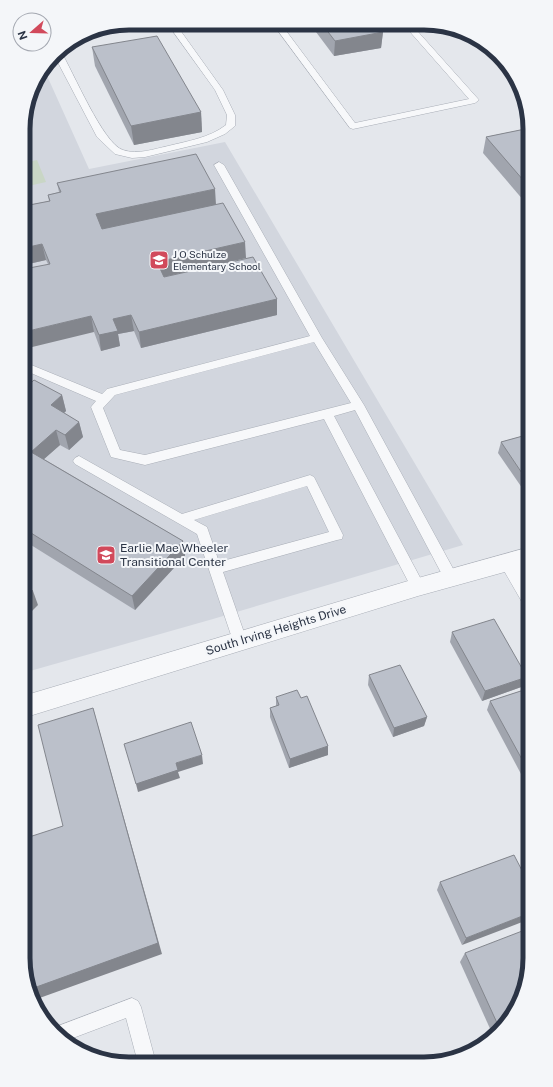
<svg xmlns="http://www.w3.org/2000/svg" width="553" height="1087" viewBox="0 0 553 1087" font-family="'Public Sans',sans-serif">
<rect width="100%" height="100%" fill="#e4e7ec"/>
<!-- built -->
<polygon fill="#d2d6de" points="44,69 89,169 225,142 463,545 213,619 23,673 24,115 34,82"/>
<!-- green -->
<polygon fill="#c9d6c5" points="37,160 46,182 24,187 24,163"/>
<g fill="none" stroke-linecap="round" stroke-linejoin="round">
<defs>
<g id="service">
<path d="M 167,23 L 175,23 L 223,90 L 235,115 L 235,126 L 225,134 L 207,142 L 145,157 L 132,158 L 115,154 L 97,137 L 54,55 L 58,50 L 60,50 C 73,71 103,144 123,150 C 138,155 154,149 168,146 C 188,141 209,138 226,125 L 227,115 L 215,90 Z"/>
<polygon points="273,24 281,24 355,123 469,99 404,25 412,25 479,100 475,103 353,129 350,128"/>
<path d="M 219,162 L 224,165 L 322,338 L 364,405 L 456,574 L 458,578 L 456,582 L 451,583 L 446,582 L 355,410 L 334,416 L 423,583 L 425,587 L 423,591 L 418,593 L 413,591 L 324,419 L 145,465 L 111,457 L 91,407 L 96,401 L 24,370 L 24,362 L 102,394 L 107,389 L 111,388 L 310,336 L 214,165 ZM 314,342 L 351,403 L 145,455 L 120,450 L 103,408 L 115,395 Z"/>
<path d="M 79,456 L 182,514 L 310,475 L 314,477 L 343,535 L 342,539 L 337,540 L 223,572 L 247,641 L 245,645 L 240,647 L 235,645 L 233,641 L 197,534 L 75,464 L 73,461 L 75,458 ZM 307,486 L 329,532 L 219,562 L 207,527 L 194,520 Z"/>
<polygon points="132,998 138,1001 141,1007 156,1063 138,1063 126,1018 65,1041 59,1038 53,1028"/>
</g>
<polygon id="minor" points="510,553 518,556 530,575 530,604 522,602 499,562 502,556"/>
<polygon id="tertiary" points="530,547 530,565 418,596 23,718 23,696 418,578"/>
</defs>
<!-- service casing -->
<use href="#service" stroke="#a9aeb7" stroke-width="1"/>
<!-- minor casing -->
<use href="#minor" stroke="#a9aeb7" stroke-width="1"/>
<!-- tertiary casing -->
<use href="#tertiary" stroke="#a9aeb7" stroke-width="1"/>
<!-- service -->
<use href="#service" fill="#f7f8fa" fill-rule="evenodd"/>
<!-- minor -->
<use href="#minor" fill="#f7f8fa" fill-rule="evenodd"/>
<!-- tertiary -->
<use href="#tertiary" fill="#f7f8fa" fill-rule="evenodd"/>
</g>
<!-- wall -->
<g fill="#a1a5ae">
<polygon points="310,24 376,25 383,32 381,48 334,56"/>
<polygon points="92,47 201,112 202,132 134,145 95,66"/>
<polygon points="530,128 530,208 483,153 486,137"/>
<polygon points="57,183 216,205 246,258 164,277 277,299 277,315 141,348 134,331 118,334 120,346 101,351 94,332 48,264 46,260 24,265 24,206 49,201 48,195 59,192"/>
<polygon points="24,389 62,395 66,411 64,413 79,422 83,437 69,450 60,445 44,459 183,541 185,556 135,610 23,540"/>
<polygon points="530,434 530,498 529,498 498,453 501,442"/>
<polygon points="452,632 524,686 482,701 450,642"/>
<polygon points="369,675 427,717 424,726 393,737 368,685"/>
<polygon points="530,688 530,789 529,789 487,710 490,701"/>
<polygon points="276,697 301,698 328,746 328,755 289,768 270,717 270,708 276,706"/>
<polygon points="514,855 462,945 437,890 440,882"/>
<polygon points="465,953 508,1023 492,1033 460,962"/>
</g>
<!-- shaded-wall -->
<g fill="#83868d">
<polygon points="383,32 381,48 334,56 335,41"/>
<polygon points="201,112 202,132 134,145 131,126"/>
<polygon points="215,189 216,205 98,230 96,214"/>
<polygon points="245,242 246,258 159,278 157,262"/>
<polygon points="42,244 46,260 24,265 24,248"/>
<polygon points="277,299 277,315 141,348 139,332"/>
<polygon points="131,315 134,331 118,334 120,346 101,351 99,335 113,319"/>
<polygon points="91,316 94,332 24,349 24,332"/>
<polygon points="62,395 66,411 55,421 51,405"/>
<polygon points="79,422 83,437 69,450 65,435"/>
<polygon points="56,430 60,445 35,467 31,452"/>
<polygon points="183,541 185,556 135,610 132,596"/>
<polygon points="33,591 38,605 23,620 23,600"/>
<polygon points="527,677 524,686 482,701 485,691"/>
<polygon points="93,708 162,954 34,1000 29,992 28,990"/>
<polygon points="427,717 424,726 393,737 394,728"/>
<polygon points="328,746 328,755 289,768 290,759"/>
<polygon points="202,755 203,764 178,772 180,778 138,792 136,784 176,763"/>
<polygon points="530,913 530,919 462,945 466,938"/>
<polygon points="509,1020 508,1023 498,1030 492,1033 498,1025"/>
</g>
<!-- building -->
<g fill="#bbc0ca" stroke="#83868d">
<polygon points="322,24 376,25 383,32 335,41"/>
<polygon points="157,36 201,112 131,126 92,47"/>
<polygon points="530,128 530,188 486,137"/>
<polygon points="196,154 215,189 96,214 102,229 223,203 245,242 157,262 164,277 253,257 277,299 139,332 131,315 113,319 118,331 99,335 91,316 24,332 24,269 50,264 42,244 24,248 24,206 50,201 48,195 61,192 57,183"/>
<polygon points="34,380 62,395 51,405 79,422 65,435 56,430 31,452 183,541 132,596 23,528 24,389"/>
<polygon points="530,434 530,485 501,442"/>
<polygon points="23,585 33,591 23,600"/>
<polygon points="494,619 527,677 485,691 452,632"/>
<polygon points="400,665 427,717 394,728 369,675"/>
<polygon points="530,688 530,774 490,701"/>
<polygon points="297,690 301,698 307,696 328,746 290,759 270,708 279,705 276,697"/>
<polygon points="93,708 158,943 28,990 23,958 23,839 63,826 38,725"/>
<polygon points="191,722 202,755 176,763 178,770 136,784 124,744"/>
<polygon points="514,855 530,886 530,913 466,938 440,882"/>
<polygon points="530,928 530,966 509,1020 498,1025 465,953"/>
</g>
<!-- icons -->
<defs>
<symbol id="school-square" viewBox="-11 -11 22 22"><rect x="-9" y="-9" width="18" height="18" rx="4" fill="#d1495b" stroke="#f4f6f9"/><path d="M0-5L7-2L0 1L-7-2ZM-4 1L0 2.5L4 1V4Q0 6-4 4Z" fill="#fff"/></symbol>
</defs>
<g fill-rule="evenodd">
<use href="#school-square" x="148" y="249" width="22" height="22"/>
<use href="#school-square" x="95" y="544" width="22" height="22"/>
</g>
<g text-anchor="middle" stroke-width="4" stroke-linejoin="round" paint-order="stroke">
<!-- far-poi labels -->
<g font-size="10" fill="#2b3445" stroke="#f4f6f9" text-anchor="start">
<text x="173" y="258">J O Schulze<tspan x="173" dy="12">Elementary School</tspan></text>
</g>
<!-- poi labels -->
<g font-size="12" fill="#2b3445" stroke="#f4f6f9" text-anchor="start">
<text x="120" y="552">Earlie Mae Wheeler<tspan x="120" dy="14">Transitional Center</tspan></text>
</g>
<!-- street labels -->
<g font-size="12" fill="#2b3445" stroke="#f4f6f9">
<text transform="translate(276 630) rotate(-17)" y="4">South Irving Heights Drive</text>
</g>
</g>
<!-- crop -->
<path d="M0 0H553V1087H0ZM129 30H424A99 99 0 0 1 523 129V958A99 99 0 0 1 424 1057H129A99 99 0 0 1 30 958V129A99 99 0 0 1 129 30Z" fill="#f4f6f9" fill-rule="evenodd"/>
<path fill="none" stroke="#2b3445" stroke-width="5" d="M129 30H424A99 99 0 0 1 523 129V958A99 99 0 0 1 424 1057H129A99 99 0 0 1 30 958V129A99 99 0 0 1 129 30Z"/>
<!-- north arrow -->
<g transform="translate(32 32) rotate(250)"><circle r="19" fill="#f4f6f9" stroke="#a4a8b1"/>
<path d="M0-3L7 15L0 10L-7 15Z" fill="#d1495b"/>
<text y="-6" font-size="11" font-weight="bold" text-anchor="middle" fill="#2b3445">N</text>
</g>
</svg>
